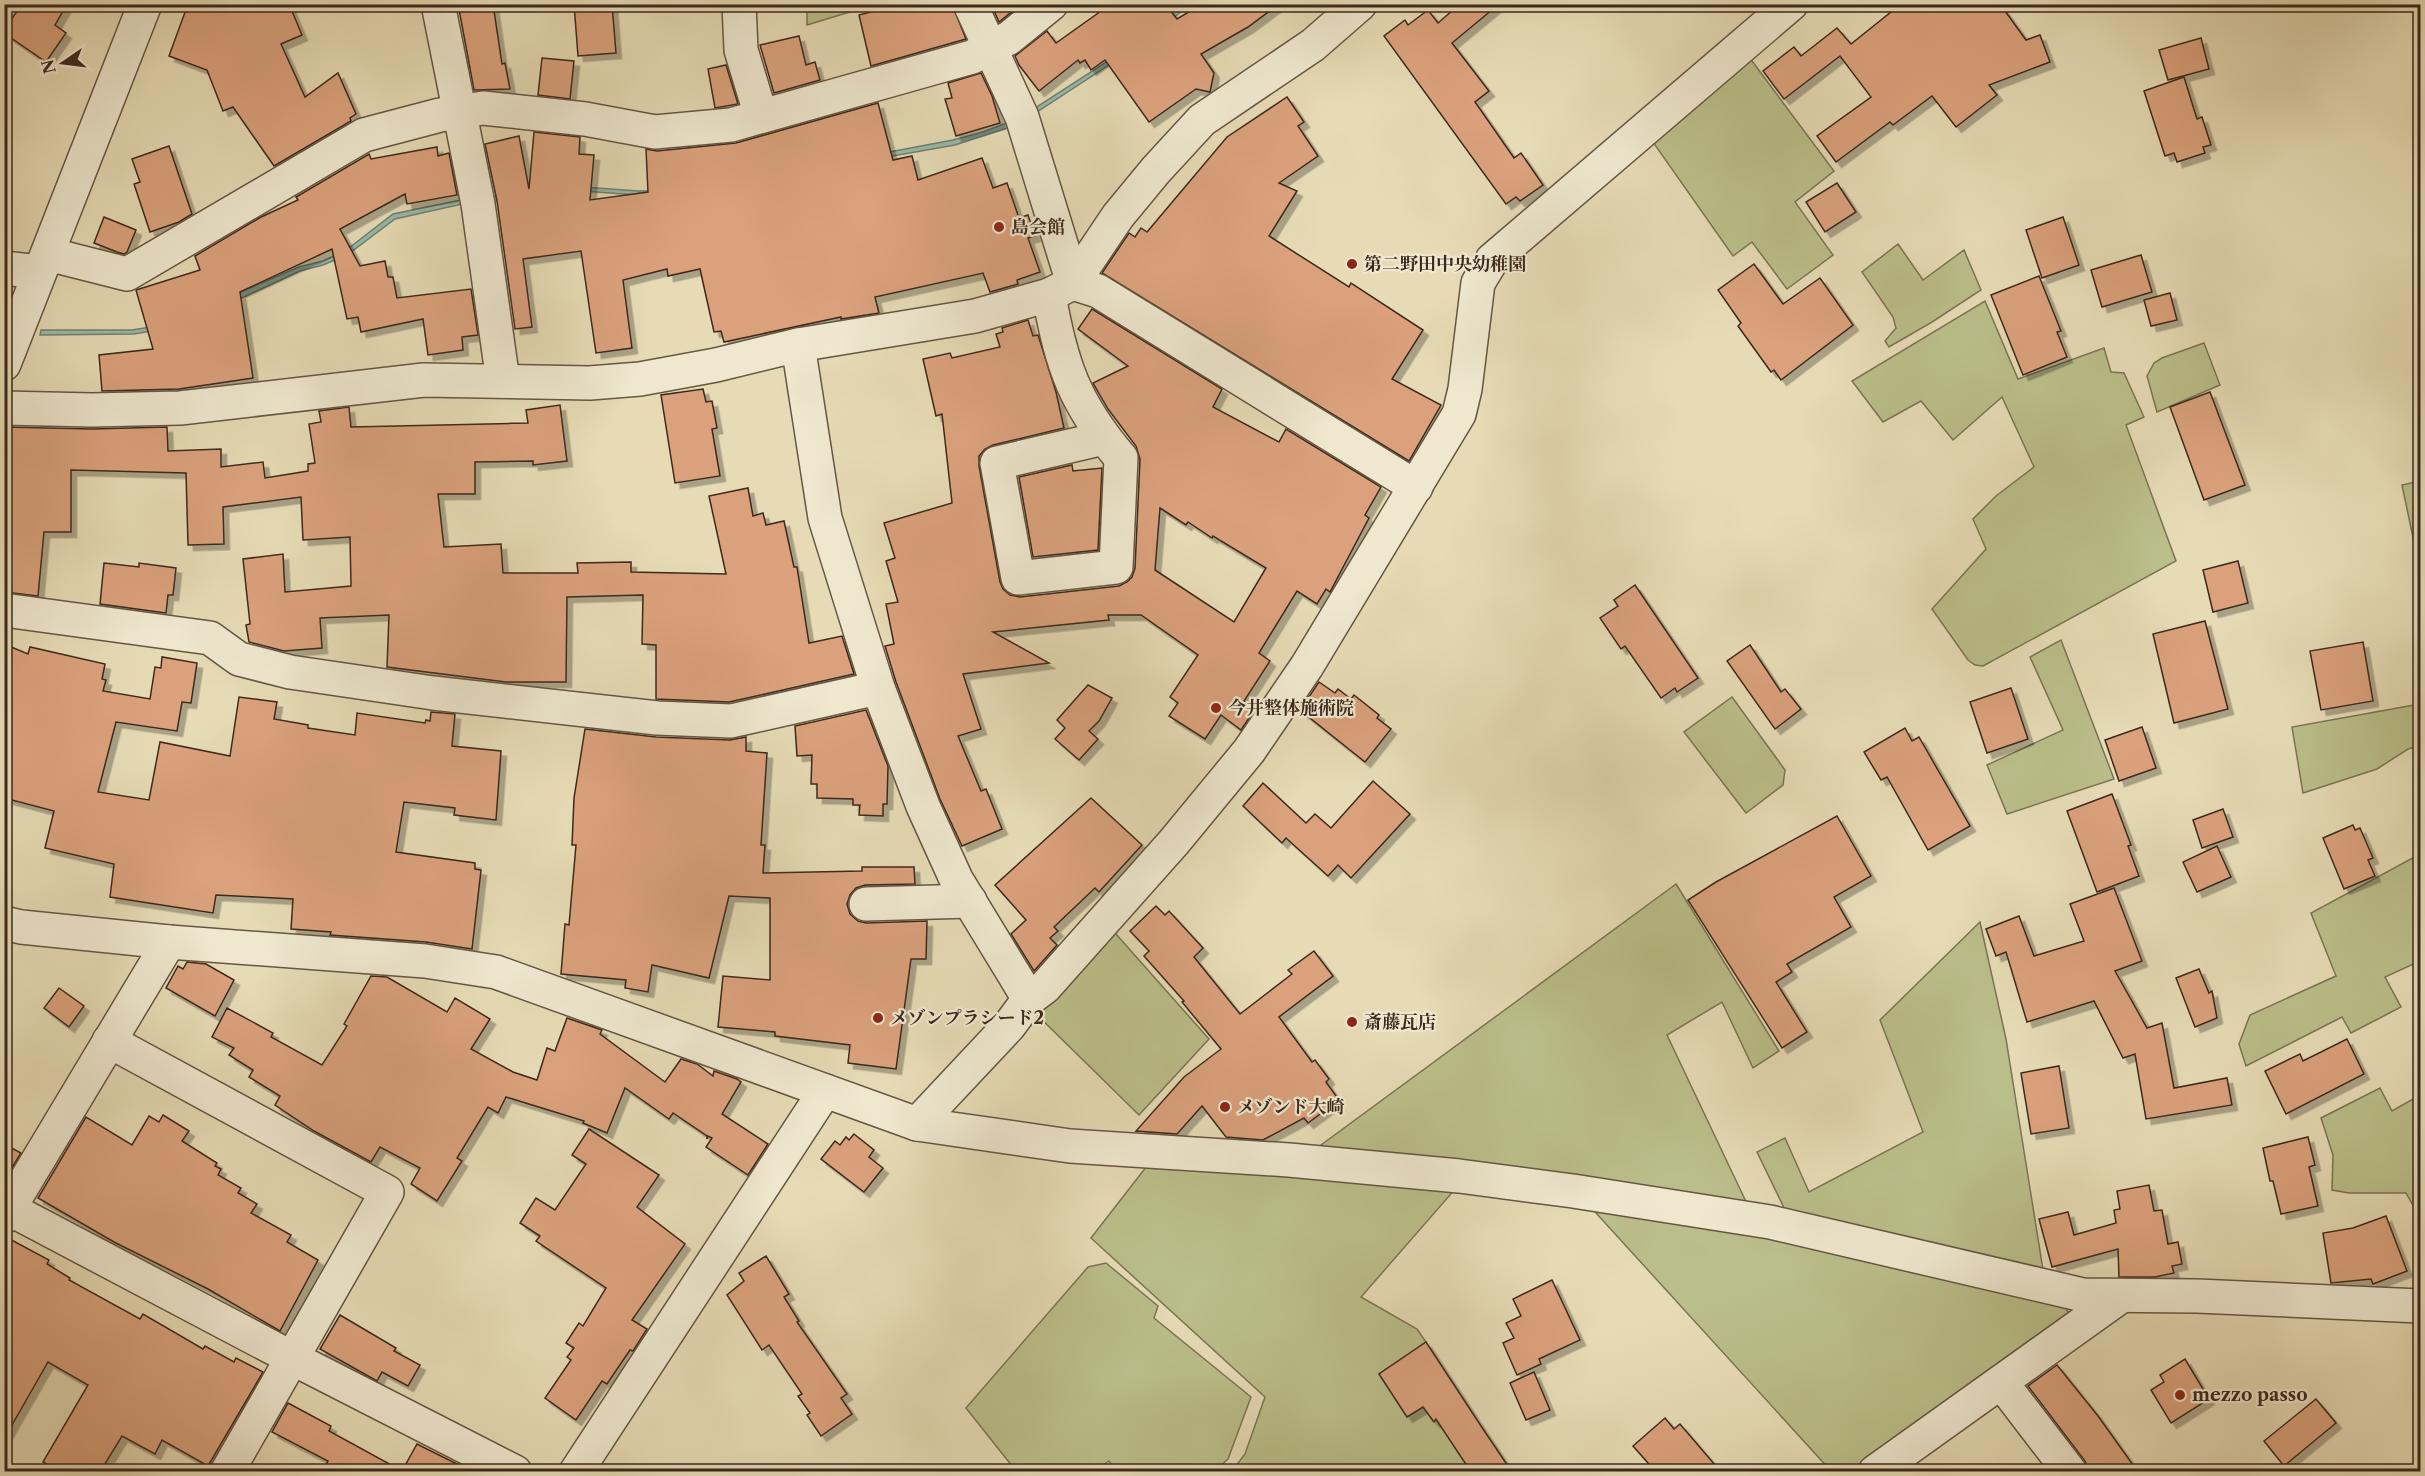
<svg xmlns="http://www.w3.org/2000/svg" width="2425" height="1476" viewBox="0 0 2425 1476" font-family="'Libre Caslon Text','Noto Serif JP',serif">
<defs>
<filter id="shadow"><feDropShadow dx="5.5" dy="5.5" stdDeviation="0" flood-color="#0004"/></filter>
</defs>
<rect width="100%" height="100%" fill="#e6dbb5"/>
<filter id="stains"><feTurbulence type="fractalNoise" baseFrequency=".00333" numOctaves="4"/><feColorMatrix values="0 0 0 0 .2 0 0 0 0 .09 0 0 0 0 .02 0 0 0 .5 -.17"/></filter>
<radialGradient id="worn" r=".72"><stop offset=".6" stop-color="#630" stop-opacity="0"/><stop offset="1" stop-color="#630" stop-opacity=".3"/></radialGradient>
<!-- green -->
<g fill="#babe8a" stroke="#7b7454" stroke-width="1.5">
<polygon points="807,4 873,4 873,5 807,25"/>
<polygon points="1746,53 1834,171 1795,202 1833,255 1787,289 1752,242 1733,256 1648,135"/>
<polygon points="1898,244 1923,280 1964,250 1981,290 1932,322 1889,347 1885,341 1896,328 1893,317 1862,272"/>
<polygon points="1985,301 2018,379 2104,348 2111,372 2124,373 2144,417 2126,425 2176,561 1983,666 1975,665 1968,660 1932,609 1986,549 1973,519 1996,496 2034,467 2002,397 1953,440 1921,401 1883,422 1852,381"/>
<polygon points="2204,343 2220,385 2157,412 2147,376 2154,363 2162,358"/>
<polygon points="2420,481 2420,571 2402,485"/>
<polygon points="2061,640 2114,779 2007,814 1987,765 2063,730 2030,657"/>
<polygon points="1732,697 1785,770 1783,785 1746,813 1684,732"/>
<polygon points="2420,704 2420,746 2408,749 2377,769 2303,793 2292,727"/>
<polygon points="2420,854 2420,961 2385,977 2401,1007 2351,1033 2342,1017 2246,1066 2239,1044 2250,1015 2336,976 2311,913"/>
<polygon points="1676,884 1779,1051 1753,1068 1722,1002 1667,1035 1750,1210 1317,1148"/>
<polygon points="1980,922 2006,1039 2044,1276 1788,1216 1757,1152 1785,1138 1809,1192 1923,1132 1880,1020"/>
<polygon points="1108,925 1209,1039 1139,1115 1031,1009"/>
<polygon points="2380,1088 2392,1111 2413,1099 2420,1114 2420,1139 2415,1143 2420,1153 2420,1218 2406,1193 2349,1193 2332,1190 2333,1155 2321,1118"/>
<polygon points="1150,1162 1457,1187 1361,1297 1417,1329 1426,1342 1379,1374 1407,1417 1423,1407 1433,1421 1436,1419 1471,1471 1232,1471 1245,1454 1265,1397 1091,1238"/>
<polygon points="1617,1208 1748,1229 2061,1301 2070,1315 1860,1471 1831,1471 1596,1213"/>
<polygon points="1106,1263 1158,1306 1154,1318 1251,1397 1228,1459 1215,1471 1182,1471 1166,1466 1149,1471 1117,1471 1109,1461 1094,1471 1016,1471 966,1408 1088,1267"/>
</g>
<!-- water -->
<g fill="#96bbab" stroke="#728172" stroke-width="1.5">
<polygon points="1183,5 1190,5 1126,54 1034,114 1032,110 1125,50"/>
<polygon points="1009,122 1011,127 955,145 870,160 814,166 746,184 691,195 637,195 556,189 517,199 490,202 490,197 516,194 556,185 638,191 690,190 741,180 812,161 868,156 953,140 983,132"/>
<polygon points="466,199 467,203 395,219 347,255 323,265 300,271 244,297 163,329 134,334 40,335 41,330 132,330 163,325 299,267 323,261 345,251 393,214"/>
</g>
<!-- building -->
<g fill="#daa17c" stroke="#3c291d" stroke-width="1.5" fill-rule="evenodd" filter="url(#shadow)">
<polygon points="22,4 67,4 55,25 66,33 46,62 4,33 4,30"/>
<polygon points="188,4 289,4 302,35 281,44 305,97 338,73 356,114 350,118 351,121 274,166 233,107 223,111 207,70 169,56"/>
<polygon points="458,4 493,4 502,64 505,63 510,89 474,90"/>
<polygon points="574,4 612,4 616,53 578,56"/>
<polygon points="902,4 952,4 966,39 871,66 859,15"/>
<polygon points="991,4 1019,4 1019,6 999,22"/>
<polygon points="1111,4 1165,4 1177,19 1202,4 1279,4 1248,27 1201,54 1214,73 1210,92 1196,89 1149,122 1105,60 1091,70 1085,60 1080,63 1078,60 1039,91 1019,65 1015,56 1047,31 1056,43"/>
<polygon points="1460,4 1499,4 1452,43 1489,91 1475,102 1514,158 1521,153 1543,185 1520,201 1516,197 1506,204 1384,36 1405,20 1408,25 1428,10 1438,23"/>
<polygon points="1901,4 2000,4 2026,40 2040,35 2050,62 1989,85 1997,95 1956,127 1932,96 1893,125 1890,122 1836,162 1817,136 1871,97 1840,56 1784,99 1763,71 1794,47 1801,56 1837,28 1851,44"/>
<polygon points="799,36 806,65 815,62 820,80 774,93 760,45"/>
<polygon points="2201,38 2209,69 2168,80 2159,50"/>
<polygon points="542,58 574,61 570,99 538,95"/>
<polygon points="726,65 738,104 715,108 708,69"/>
<polygon points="981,73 992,96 1000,123 956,136 945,99 952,98 948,83"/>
<polygon points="2184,77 2197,119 2202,117 2211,145 2203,147 2205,153 2177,162 2174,153 2165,156 2144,91"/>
<polygon points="1287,97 1304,122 1298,126 1318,156 1279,183 1297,191 1269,236 1349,287 1351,283 1423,330 1392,379 1441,405 1409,461 1102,273 1129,233 1135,237 1141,228 1147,232 1227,137"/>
<polygon points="878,103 893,160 912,156 918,180 982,158 993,188 1007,183 1019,218 1028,215 1035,236 1028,238 1040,272 1017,280 1018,284 990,292 983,273 875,297 879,313 841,319 841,317 724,342 721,331 714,332 700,269 668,276 667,269 623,280 632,348 596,353 581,251 523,259 532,327 515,329 497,201 485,144 519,136 529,189 534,132 580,137 579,154 594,155 590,200 648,192 646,149 657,151 736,143"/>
<polygon points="169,146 192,214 179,222 150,232 134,184 140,182 132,159"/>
<polygon points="437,147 438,156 449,153 457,195 407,204 405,194 340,229 360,266 385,261 388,277 393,277 397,298 471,289 478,335 462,337 463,350 428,355 423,319 361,332 358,317 347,319 332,249 240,292 253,378 179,389 102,391 99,355 153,349 136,290 200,270 195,256 261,217 298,200 296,197 369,154 371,159"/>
<polygon points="1837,183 1856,212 1825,232 1806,202"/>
<polygon points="104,217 136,230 127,252 124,254 117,252 94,243"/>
<polygon points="2063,217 2079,265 2042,278 2026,230"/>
<polygon points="2141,255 2152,292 2102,307 2091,270"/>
<polygon points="1754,264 1783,304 1820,278 1853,325 1781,380 1774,370 1771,372 1738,326 1741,323 1718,290"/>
<polygon points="2039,276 2061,331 2057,332 2067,357 2023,375 1991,295"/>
<polygon points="2170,293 2177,320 2151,326 2144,300"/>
<path d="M 1092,309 L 1222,389 L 1213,407 L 1279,442 L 1286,429 L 1381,487 L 1365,515 L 1369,518 L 1330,592 L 1326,589 L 1317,604 L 1297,591 L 1259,653 L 1270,661 L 1244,701 L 1255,709 L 1241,730 L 1221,715 L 1205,739 L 1169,716 L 1178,703 L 1170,697 L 1198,655 L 1141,615 L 1108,615 L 1109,620 L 993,632 L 1049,663 L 963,674 L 981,729 L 958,736 L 981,791 L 986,789 L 1002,829 L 962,846 L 940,799 L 896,682 L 885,646 L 894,644 L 886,604 L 898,602 L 886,561 L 895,558 L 884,523 L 952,503 L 942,414 L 936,416 L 923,359 L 950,353 L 952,358 L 1000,347 L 996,334 L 1003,332 L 1002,328 L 1028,320 L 1033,336 L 1038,335 L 1056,392 L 1064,428 L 993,445 L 985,449 L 979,456 L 979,466 L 1000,582 L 1003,589 L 1010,595 L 1020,597 L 1119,586 L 1127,582 L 1132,577 L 1135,568 L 1140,459 L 1136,446 L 1108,409 L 1093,383 L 1128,366 L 1078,329 ZM 1160,508 L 1186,525 L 1188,522 L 1212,538 L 1213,536 L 1266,568 L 1234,622 L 1155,570 Z"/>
<polygon points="703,389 706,402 712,401 717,428 712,429 720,476 675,483 661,395"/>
<polygon points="2210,392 2245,485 2204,500 2170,407"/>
<polygon points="560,405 567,461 533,465 533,461 475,462 475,494 438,494 444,547 501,544 503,573 578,573 577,563 631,562 631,572 726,574 709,496 748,488 753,516 763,513 766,525 784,521 794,567 797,567 809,643 842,636 854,674 729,702 656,699 656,645 642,644 643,595 567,597 566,682 506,682 387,667 389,615 320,618 322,648 284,651 249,642 246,625 250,624 243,559 283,554 285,592 351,586 350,537 303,540 301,497 223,507 224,544 188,545 186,473 71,470 71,532 44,532 38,596 4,592 4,427 92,429 167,427 168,451 221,449 221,467 263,462 265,478 308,471 308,464 315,463 309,424 321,422 319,411 349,407 351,427 528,423 526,410"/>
<polygon points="1072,465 1073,471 1102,468 1098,550 1033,557 1019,477"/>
<polygon points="2238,561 2248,603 2213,612 2203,570"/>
<polygon points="104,563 139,567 139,563 176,568 173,595 168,595 166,613 100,604"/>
<polygon points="1635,585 1698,678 1677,692 1675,688 1661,698 1625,646 1621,649 1600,618 1618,606 1614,600"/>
<polygon points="2205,621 2228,709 2174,723 2153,634"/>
<polygon points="2363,642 2373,701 2321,710 2310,651"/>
<polygon points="4,644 28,654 30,647 105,664 102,679 106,680 103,691 150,699 155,667 161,668 162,657 197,663 191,703 182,702 177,731 116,722 98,792 149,800 160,742 230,756 239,697 277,702 274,719 308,725 308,728 355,735 357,713 425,723 426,720 430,721 431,712 455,714 452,746 501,751 496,820 454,815 455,808 404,802 396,852 475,863 475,869 481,870 472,949 426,942 330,935 331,932 291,929 293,899 216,895 213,913 110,897 114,864 45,848 54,811 4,798"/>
<polygon points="1750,645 1781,692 1785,689 1801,709 1775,729 1727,661"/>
<polygon points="1319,682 1335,693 1338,689 1351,699 1354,695 1379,715 1377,718 1391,729 1365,762 1300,710"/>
<polygon points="1088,685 1112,698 1099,721 1089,731 1098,739 1079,760 1055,739 1065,728 1057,720"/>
<polygon points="2011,688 2028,739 1987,753 1970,702"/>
<polygon points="866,710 888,766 887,804 883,804 883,816 859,815 860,805 853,805 853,799 817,798 817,784 811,784 812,755 797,756 795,726"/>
<polygon points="2142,727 2156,768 2119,781 2105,740"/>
<polygon points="1905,728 1912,741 1919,737 1970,826 1928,850 1887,777 1881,780 1864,752"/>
<polygon points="585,729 656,737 730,740 746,737 746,751 767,753 761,845 765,845 763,873 862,871 862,867 914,867 915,884 865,885 856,888 850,895 847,904 850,914 858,921 866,923 927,921 926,959 911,959 896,1069 848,1063 850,1045 775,1036 775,1032 718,1027 723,976 770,980 770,898 729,896 709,978 652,965 648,992 625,988 626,980 561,974 565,924 569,925 576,845 572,845 574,798"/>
<polygon points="1373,781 1410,814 1351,878 1338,865 1328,876 1286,838 1282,843 1243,806 1263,783 1306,823 1315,814 1331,828"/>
<polygon points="2112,794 2131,845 2128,846 2139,876 2097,892 2067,811"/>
<polygon points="1091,798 1142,845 1099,892 1095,888 1054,927 1058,931 1050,938 1057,945 1034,971 1011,934 1026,920 995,885"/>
<polygon points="2223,809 2233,837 2202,848 2193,820"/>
<polygon points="1837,816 1871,876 1834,897 1851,927 1787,964 1792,972 1776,982 1807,1032 1782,1048 1688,900 1716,882"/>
<polygon points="2353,825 2355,830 2360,828 2373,858 2368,860 2375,876 2344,889 2323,838"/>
<polygon points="2217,846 2231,877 2197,892 2183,862"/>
<polygon points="2114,888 2142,961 2115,971 2147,1028 2162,1023 2174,1088 2227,1078 2232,1105 2146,1119 2135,1054 2123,1058 2094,1001 2027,1022 2006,952 1996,956 1986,929 2019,916 2034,956 2084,941 2070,904"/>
<polygon points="1156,906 1165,915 1169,911 1203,948 1194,957 1240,1014 1292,974 1288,970 1314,951 1333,976 1279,1017 1312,1062 1315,1060 1329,1079 1326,1082 1339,1100 1308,1123 1304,1118 1263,1140 1226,1137 1202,1106 1177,1134 1136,1131 1184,1077 1221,1049 1182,1002 1184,1001 1144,956 1149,951 1130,931"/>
<polygon points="187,962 206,964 234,980 215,1016 166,988 178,966 183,969"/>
<polygon points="2199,969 2209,993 2212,991 2217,1018 2195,1027 2176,978"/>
<polygon points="371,976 387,977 447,1012 455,998 490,1019 471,1049 513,1072 537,1080 547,1048 555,1051 567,1018 602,1030 600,1034 665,1082 681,1059 697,1064 713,1076 714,1071 737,1079 741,1082 722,1114 768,1144 748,1175 706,1147 712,1138 708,1136 707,1139 707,1136 673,1113 669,1119 625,1088 607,1133 583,1123 584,1121 506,1097 498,1113 488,1107 457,1158 462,1161 437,1201 411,1184 420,1168 380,1147 371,1162 314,1131 275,1105 280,1096 249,1077 253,1070 229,1055 234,1048 212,1037 227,1008 273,1033 271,1037 322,1065 347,1026 344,1024"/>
<polygon points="59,988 84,1006 69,1027 44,1008"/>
<polygon points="2347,1039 2364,1074 2286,1114 2265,1071 2300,1054 2303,1061"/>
<polygon points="2059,1066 2069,1128 2031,1134 2021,1073"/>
<polygon points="163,1115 189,1131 182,1141 217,1163 215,1166 221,1169 218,1175 241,1188 238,1193 257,1204 251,1213 291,1235 287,1242 318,1260 280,1331 208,1289 114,1242 38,1198 86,1117 132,1145 149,1116 159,1122"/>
<polygon points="589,1129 659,1175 637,1207 685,1244 632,1320 647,1329 633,1351 630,1350 607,1384 602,1381 576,1420 545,1398 571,1360 567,1357 574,1348 566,1343 579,1323 583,1326 606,1288 536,1241 540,1236 520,1223 536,1198 555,1210 586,1164 572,1155"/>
<polygon points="854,1134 874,1150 869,1157 883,1168 864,1192 821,1159 835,1141 840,1145 846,1137 849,1140"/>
<polygon points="2308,1137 2315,1165 2309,1167 2318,1206 2281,1214 2273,1181 2270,1181 2263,1148"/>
<polygon points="4,1144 21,1153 5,1179 4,1179"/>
<polygon points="2149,1185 2154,1211 2162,1210 2168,1244 2178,1242 2182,1264 2172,1266 2174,1273 2155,1277 2119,1277 2118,1249 2052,1267 2039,1219 2068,1212 2074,1235 2116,1223 2114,1210 2120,1209 2117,1191"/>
<polygon points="2386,1216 2407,1271 2373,1284 2371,1279 2331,1283 2323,1233 2353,1228"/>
<polygon points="4,1236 49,1260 47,1264 70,1278 69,1280 140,1319 143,1314 203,1349 205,1346 234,1362 236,1358 263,1372 208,1466 162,1440 155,1454 122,1436 100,1472 60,1472 43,1462 88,1385 48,1362 4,1439"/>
<polygon points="766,1256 789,1294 784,1297 799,1321 797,1322 847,1394 841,1398 852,1414 821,1436 807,1415 810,1413 798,1396 802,1394 769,1345 762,1350 727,1295 744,1281 739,1273"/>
<polygon points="1552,1280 1580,1340 1539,1359 1541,1364 1517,1375 1503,1343 1514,1338 1506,1323 1521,1316 1513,1299"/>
<polygon points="340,1315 396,1348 394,1351 420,1365 408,1386 382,1372 377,1381 320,1349"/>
<polygon points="1426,1342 1481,1426 1512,1472 1471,1472 1436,1419 1434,1422 1423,1407 1407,1417 1379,1374"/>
<polygon points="2185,1359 2209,1399 2171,1423 2151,1390 2164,1382 2160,1375"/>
<polygon points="2057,1365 2098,1416 2138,1472 2089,1472 2085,1461 2028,1386"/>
<polygon points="1534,1372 1550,1410 1526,1420 1510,1383"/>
<polygon points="2316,1399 2336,1423 2284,1466 2264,1441"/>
<polygon points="288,1403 331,1426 329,1431 402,1471 417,1444 473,1472 322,1472 328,1461 272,1432"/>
<polygon points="1665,1418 1674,1429 1680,1424 1721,1472 1656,1472 1633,1446"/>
</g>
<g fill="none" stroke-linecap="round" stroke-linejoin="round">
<defs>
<g id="minor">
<polyline points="438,4 478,204 503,381"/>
<polyline points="739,4 741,50 761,116"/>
<polyline points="970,4 1022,117 1073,283 1098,291 1416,487"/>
<polyline points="48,254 127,274 364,135 440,115 483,108 585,119 655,132 731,125 972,57 1009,38 1051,4"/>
<polyline points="4,268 39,272"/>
<path d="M 1049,295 C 1061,365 1075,404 1121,458 L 1116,567 L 1018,578 L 997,463 L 1104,438"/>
<polyline points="798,345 825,518 878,688 923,806 956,879 1029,999"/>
<polyline points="4,408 92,410 180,408 424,380 590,383 640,379 716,365 798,345 975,316 1049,295 1073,283 1118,216 1156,170 1202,120 1313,45 1360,4"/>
<polyline points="4,610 210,638 239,659 290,672 433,693 657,718 731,721 878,688"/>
<polyline points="866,904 970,901"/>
<polyline points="4,923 21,927 169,942 425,961 496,972 917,1124 1070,1146 1289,1160 1459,1176 1573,1191 1770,1222 2083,1295 2197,1296 2420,1306"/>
<polyline points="109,1041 387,1192 227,1472"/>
<polyline points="917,1124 1009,1026 1029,999 1045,987 1174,842 1249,751 1307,666 1459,414 1465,389 1478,283 1492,260 1791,4"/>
<polyline points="4,1206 292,1358 515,1472"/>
<polyline points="4,1217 169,942"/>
<polyline points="2001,1382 2070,1472"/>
<polyline points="576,1472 825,1091"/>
<polyline points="1875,1472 2121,1296"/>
</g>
<polyline id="tertiary" points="4,364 145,4"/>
</defs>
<!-- minor casing -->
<use href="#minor" stroke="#665643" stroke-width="36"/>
<!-- tertiary casing -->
<use href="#tertiary" stroke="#665643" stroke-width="36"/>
<!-- minor -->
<use href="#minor" stroke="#efe8cf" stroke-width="33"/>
<!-- tertiary -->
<use href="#tertiary" stroke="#efe8cf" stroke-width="33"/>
</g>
<!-- markers -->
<g fill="#8f2418" stroke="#efe8cf" stroke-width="2">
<circle cx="999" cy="227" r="6"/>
<circle cx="1352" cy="264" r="6"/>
<circle cx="1216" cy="708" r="6"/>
<circle cx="878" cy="1018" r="6"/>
<circle cx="1352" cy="1022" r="6"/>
<circle cx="1225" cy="1107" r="6"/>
<circle cx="2180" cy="1395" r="6"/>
</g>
<g text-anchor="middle" stroke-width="4.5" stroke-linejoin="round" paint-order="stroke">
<!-- poi labels -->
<g font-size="18" font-weight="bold" fill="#3c291d" stroke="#efe8cf" text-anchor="start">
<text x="1011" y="233">島会館</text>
<text x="1364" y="270">第二野田中央幼稚園</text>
<text x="1228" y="714">今井整体施術院</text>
<text x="890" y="1024">メゾンプラシード2</text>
<text x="1364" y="1028">斎藤瓦店</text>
<text x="1237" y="1113">メゾンド大崎</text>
<text x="2192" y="1401">mezzo passo</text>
</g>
</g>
<!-- margin -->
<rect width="2425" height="1476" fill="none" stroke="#e6dbb5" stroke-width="24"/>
<rect x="6" y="6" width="2413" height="1464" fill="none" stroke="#3c291d" stroke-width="3"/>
<rect x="12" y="12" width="2401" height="1452" fill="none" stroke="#3c291d" stroke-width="1.5"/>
<!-- north arrow -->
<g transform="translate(63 63) rotate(256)" stroke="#efe8cf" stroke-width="4.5" paint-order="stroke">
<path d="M0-4.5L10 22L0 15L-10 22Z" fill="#3c291d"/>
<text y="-9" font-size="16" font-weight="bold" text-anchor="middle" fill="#3c291d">N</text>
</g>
<rect width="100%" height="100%" filter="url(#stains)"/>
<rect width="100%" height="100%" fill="url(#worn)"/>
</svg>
